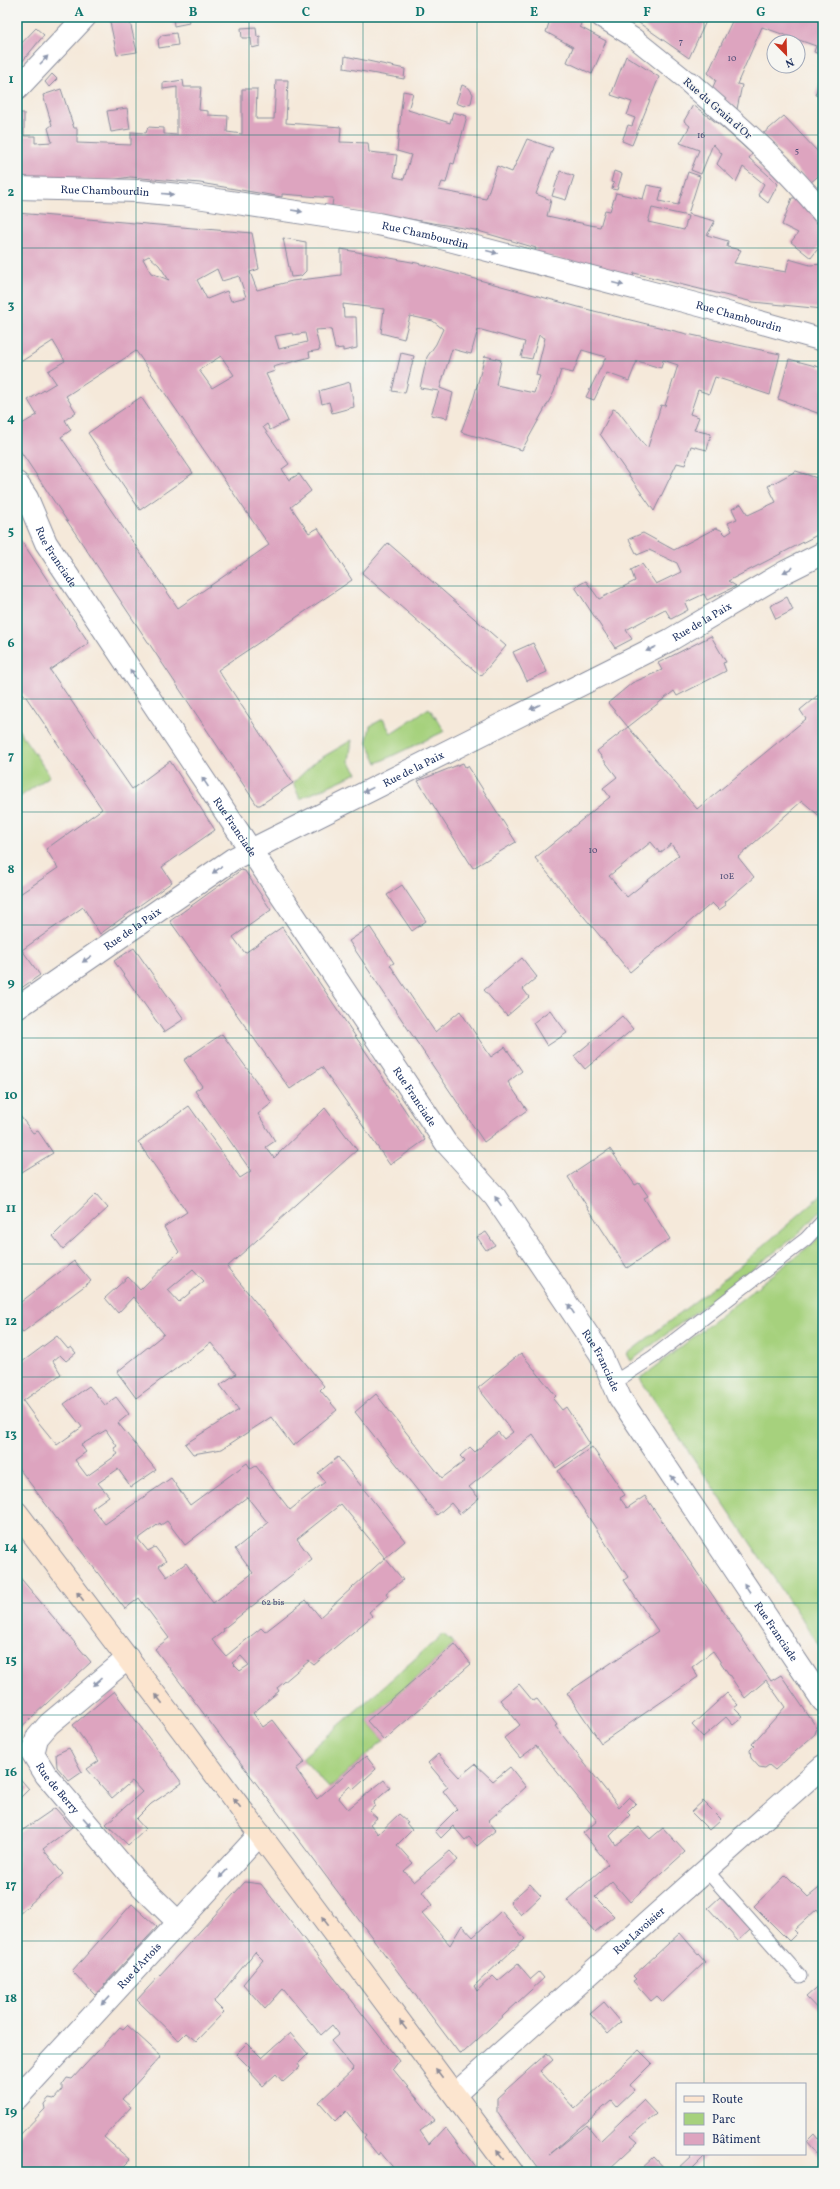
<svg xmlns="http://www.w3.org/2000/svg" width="840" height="2189" viewBox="0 0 840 2189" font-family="Vollkorn,serif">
<rect width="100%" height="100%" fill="#f6f6f2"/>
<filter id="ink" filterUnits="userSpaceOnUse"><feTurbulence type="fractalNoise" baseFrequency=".025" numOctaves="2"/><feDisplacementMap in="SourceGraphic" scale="8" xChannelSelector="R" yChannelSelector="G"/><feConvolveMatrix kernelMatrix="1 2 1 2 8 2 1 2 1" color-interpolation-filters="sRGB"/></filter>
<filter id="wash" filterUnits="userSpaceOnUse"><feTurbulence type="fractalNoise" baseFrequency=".012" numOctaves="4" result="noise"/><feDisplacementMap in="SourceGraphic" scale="16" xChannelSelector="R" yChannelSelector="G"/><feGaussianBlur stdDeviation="0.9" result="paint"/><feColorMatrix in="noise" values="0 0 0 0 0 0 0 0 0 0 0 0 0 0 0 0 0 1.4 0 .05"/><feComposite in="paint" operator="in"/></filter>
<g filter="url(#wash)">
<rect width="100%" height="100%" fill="#f5e9da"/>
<!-- green -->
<g fill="#a6d17d" stroke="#60806e">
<polygon points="429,708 445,731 377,763 367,741 370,726 383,719 391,733"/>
<polygon points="17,728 50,776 17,799"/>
<polygon points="352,740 349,761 357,773 300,799 293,783 316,761"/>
<polygon points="823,1194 823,1208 796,1236 631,1361 627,1354 733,1272"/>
<polygon points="823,1233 823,1651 640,1379 813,1243"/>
<polygon points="443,1634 455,1644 367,1721 384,1740 329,1788 302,1758"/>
</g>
<g id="blocks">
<!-- building -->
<g fill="#dda4bf" fill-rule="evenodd">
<polygon points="109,17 139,17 130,22 137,52 117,55"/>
<polygon points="173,17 188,17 189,23 174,26"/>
<polygon points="507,17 523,17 516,21"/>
<polygon points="551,17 571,17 581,23 580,27 606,41 592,74 567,62 573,47 546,32"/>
<polygon points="643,17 685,17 699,23 702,17 708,17 689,58 639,23"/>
<polygon points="734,17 823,17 821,55 814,52 816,46 762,27 737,84 742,85 737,109 712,89 716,80 708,73"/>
<polygon points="256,27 257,37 260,36 260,46 252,48 251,38 242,38 241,28"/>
<polygon points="36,28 44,35 17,68 17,48"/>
<polygon points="176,33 178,45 159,48 158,40 162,35"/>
<polygon points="345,56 405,69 404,79 344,68"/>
<polygon points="626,56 659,77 632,145 622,141 628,125 632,126 635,118 627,115 632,102 611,95"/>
<polygon points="52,74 57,79 49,87 45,82"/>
<polygon points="823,74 823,97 815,95"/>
<path d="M 183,80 L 184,87 L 201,87 L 199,110 L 208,111 L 208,115 L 228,116 L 227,132 L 242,134 L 242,89 L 257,89 L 256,119 L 274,119 L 276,80 L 288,80 L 286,123 L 341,127 L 340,142 L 368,143 L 369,152 L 397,155 L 394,177 L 404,179 L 411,155 L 397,151 L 403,91 L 413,93 L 408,110 L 450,123 L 453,112 L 467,116 L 454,164 L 451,163 L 446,183 L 442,182 L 439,190 L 486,199 L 497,166 L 512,172 L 527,139 L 553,148 L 536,194 L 551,200 L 547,216 L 600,227 L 605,210 L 610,211 L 616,193 L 643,199 L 647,185 L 662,188 L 659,201 L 678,205 L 688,172 L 700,176 L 688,214 L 715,221 L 707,235 L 728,241 L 727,247 L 741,250 L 734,263 L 786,272 L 789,259 L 810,265 L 823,264 L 823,309 L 753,302 L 634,273 L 633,276 L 534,253 L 536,248 L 475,230 L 332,206 L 333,198 L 282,194 L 282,197 L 200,183 L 130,177 L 111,180 L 17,179 L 17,113 L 24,113 L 24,136 L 35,136 L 35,143 L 52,142 L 48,128 L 52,125 L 43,95 L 61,89 L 74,128 L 77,128 L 77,143 L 131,145 L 131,132 L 146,133 L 148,127 L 164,128 L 164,134 L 177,135 L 177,87 L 163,89 L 163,83 ZM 652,208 L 688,216 L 684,230 L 648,222 Z"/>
<polygon points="462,85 469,88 473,94 471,103 464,106 456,103"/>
<polygon points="693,105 721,126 752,154 749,158 778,184 768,203 758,195 764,184 743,167 736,182 717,164 722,154 713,144 701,174 691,170 699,150 680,143 690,126 684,121"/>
<polygon points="127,108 130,129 111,132 107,111"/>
<polygon points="784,116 818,152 823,148 823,172 810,183 763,134"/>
<polygon points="560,171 574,176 566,200 552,196"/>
<polygon points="614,171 622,174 617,190 612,189 614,183 611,182"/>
<polygon points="823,183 823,200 815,189"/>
<polygon points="795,192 823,225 823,242 811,258 791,242 798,233 782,225 792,198 795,198"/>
<path d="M 17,213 L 252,233 L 259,269 L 250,272 L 257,290 L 292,281 L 341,275 L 341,249 L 417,263 L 582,308 L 687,334 L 780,354 L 770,395 L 715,377 L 709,394 L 698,390 L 690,414 L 699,417 L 694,430 L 711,434 L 707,450 L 691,446 L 685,465 L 677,463 L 654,511 L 600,434 L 613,409 L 618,411 L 645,446 L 648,447 L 661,405 L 665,406 L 678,365 L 663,360 L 661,368 L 637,361 L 629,381 L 607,373 L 594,400 L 586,397 L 606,357 L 582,350 L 573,373 L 561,370 L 554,392 L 522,450 L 461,432 L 474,397 L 485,356 L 501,360 L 496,385 L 534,393 L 540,376 L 536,375 L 545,338 L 539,335 L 532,359 L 521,357 L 525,342 L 478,329 L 471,354 L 452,349 L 440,388 L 453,393 L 447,418 L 431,415 L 439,391 L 420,388 L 427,357 L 436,344 L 443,329 L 433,321 L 410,316 L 404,339 L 381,333 L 384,309 L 343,304 L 344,317 L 356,317 L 357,348 L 343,351 L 343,348 L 335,349 L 331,329 L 315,330 L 320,350 L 309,352 L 310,357 L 273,367 L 275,371 L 266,374 L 288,421 L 270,430 L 267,424 L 263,427 L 289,464 L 282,469 L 289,480 L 299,474 L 311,491 L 291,507 L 309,533 L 318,528 L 352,580 L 218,670 L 293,783 L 260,805 L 257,805 L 17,446 L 17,427 L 37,415 L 28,400 L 56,383 L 48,371 L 65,361 L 53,341 L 22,361 L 17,353 ZM 149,256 L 159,265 L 169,280 L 151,273 L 143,259 ZM 217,269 L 222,281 L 239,276 L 246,297 L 231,301 L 227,291 L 207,299 L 197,280 ZM 292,333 L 293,335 L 305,333 L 307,342 L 279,349 L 275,336 ZM 136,351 L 269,545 L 178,608 L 61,437 L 71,430 L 65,420 L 76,412 L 66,396 ZM 221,356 L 234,375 L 212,388 L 199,370 Z"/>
<polygon points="283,238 306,242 306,271 301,276 291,277"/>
<polygon points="401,353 414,356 405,393 392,391"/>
<polygon points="789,359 823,368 823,415 778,399"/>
<polygon points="350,382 354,407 332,413 329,402 322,404 319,391"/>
<polygon points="141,397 193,473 140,510 88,433"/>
<polygon points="796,471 823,480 823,532 728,581 736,586 707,600 704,594 685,603 688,610 671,619 665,609 626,630 632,639 615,648 575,587 586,581 599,599 635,581 631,570 642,564 656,584 681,572 677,563 649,550 637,555 629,539 643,533 674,550 716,528 721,530 726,535 732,531 728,523 737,519 732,509 741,504 748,515 776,502 768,486"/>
<polygon points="17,534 89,643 50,670 132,789 170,761 215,830 162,867 172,882 100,934 83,907 22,950 40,975 17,991 17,896 58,868 46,849 102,809 24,694 19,693 17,690"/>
<polygon points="388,543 506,646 481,676 362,573"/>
<polygon points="787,597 793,610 776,619 770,606"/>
<polygon points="711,636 726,662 723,663 726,671 677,696 674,691 628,727 608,703 632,683 662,670 658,663"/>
<polygon points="533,643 547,672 527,681 513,652"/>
<path d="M 823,691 L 823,819 L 802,801 L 738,857 L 754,877 L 725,902 L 726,905 L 719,910 L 712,903 L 630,972 L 535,858 L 610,797 L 603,788 L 617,777 L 597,751 L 628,727 L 697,809 L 806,719 L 800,710 ZM 651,842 L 660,853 L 671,844 L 679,855 L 627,897 L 609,876 Z"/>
<polygon points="463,763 465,767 468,766 516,842 473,868 418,781"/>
<polygon points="241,870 245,871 271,910 233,937 245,953 282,927 425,1140 390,1165 322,1067 290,1089 170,921"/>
<polygon points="402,885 426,921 412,931 387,895"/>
<polygon points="370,927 394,963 390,965 435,1032 460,1011 491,1057 505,1047 522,1071 508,1082 527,1110 484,1142 349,941"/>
<polygon points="134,948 184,1019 164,1032 114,961"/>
<polygon points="522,958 537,977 523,989 529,997 507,1016 484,990"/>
<polygon points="550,1010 567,1033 547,1046 533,1023"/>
<polygon points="622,1016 633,1029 585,1069 574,1056"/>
<path d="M 222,1034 L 272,1103 L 258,1114 L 275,1141 L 266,1147 L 274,1158 L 325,1108 L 357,1150 L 227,1267 L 324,1386 L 320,1390 L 337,1410 L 293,1446 L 271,1417 L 222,1449 L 193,1454 L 185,1444 L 239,1410 L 220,1385 L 236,1374 L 211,1343 L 136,1398 L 117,1372 L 164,1334 L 133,1297 L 118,1313 L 105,1298 L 128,1277 L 140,1290 L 179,1252 L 164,1227 L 187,1212 L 138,1142 L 189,1106 L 240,1178 L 251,1171 L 195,1091 L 202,1086 L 184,1060 ZM 193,1269 L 204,1281 L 179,1302 L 168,1290 Z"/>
<polygon points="17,1112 33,1133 38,1131 53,1153 17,1175"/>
<polygon points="610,1149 635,1185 639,1183 648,1196 644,1198 670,1239 627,1268 568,1177"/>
<polygon points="96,1194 108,1208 63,1249 53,1236"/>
<polygon points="486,1232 495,1245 486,1250 477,1237"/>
<polygon points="74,1261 91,1281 23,1332 17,1326 17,1305"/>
<path d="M 57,1336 L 68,1349 L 71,1347 L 76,1353 L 66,1361 L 60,1355 L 53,1361 L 61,1374 L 23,1401 L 39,1423 L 57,1445 L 82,1427 L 64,1404 L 89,1386 L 105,1405 L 116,1397 L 129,1414 L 118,1423 L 156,1470 L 131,1487 L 118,1469 L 98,1483 L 109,1496 L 92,1508 L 105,1524 L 171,1478 L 190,1505 L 247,1463 L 251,1469 L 256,1466 L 290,1510 L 325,1482 L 318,1473 L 338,1457 L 405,1541 L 385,1558 L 403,1580 L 386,1593 L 388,1596 L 369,1612 L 372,1616 L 314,1665 L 309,1661 L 277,1688 L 279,1691 L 253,1713 L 263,1727 L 273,1720 L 305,1762 L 296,1769 L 317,1799 L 366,1756 L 376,1769 L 353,1790 L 350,1786 L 338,1797 L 348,1809 L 384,1780 L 390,1788 L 374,1802 L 375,1806 L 369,1811 L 377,1818 L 370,1824 L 378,1834 L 399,1814 L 408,1822 L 406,1823 L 412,1830 L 397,1845 L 413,1863 L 404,1871 L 414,1882 L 450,1851 L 452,1853 L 458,1860 L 422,1892 L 432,1905 L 422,1913 L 450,1945 L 462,1925 L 473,1937 L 501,1911 L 525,1939 L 474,1986 L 477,1991 L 493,1976 L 498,1981 L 518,1964 L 531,1979 L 539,1972 L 544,1978 L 464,2052 L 459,2053 L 155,1649 L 169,1638 L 139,1598 L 125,1609 L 17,1466 L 17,1355 L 22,1362 ZM 106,1430 L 117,1446 L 114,1448 L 118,1454 L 87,1476 L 75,1460 L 86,1452 L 81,1445 ZM 247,1497 L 268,1523 L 235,1549 L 253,1573 L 213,1603 L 186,1563 L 167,1577 L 159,1566 L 166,1561 L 155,1547 L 148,1551 L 138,1539 L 160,1523 L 161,1525 L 167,1521 L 185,1545 ZM 341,1504 L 385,1558 L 320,1617 L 306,1600 L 265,1632 L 261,1628 L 226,1656 L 212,1640 L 224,1631 L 223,1629 L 312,1559 L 297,1539 ZM 241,1656 L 249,1665 L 240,1671 L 232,1663 Z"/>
<polygon points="521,1353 556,1396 553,1399 562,1410 566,1407 590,1444 556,1468 533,1434 469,1487 479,1498 460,1514 451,1503 437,1515 355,1412 376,1394 442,1478 465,1461 460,1456 470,1447 475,1452 498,1432 504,1439 513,1432 478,1388"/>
<polygon points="592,1447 625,1495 620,1498 627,1508 645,1496 771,1681 781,1675 817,1728 815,1734 775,1770 769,1765 765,1768 759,1767 751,1758 750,1750 754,1746 752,1744 785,1707 766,1680 745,1698 713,1651 692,1667 698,1677 601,1743 567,1693 658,1631 624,1580 628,1577 558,1471"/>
<polygon points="17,1574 91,1662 17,1731"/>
<polygon points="455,1644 471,1664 384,1740 367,1721"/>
<polygon points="519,1684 533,1701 537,1699 557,1725 555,1726 619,1807 629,1797 636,1803 627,1812 630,1815 610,1836 616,1845 639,1827 650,1839 663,1828 685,1852 630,1902 612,1881 595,1897 614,1916 595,1932 567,1900 608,1864 583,1833 597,1821 536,1746 520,1758 504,1738 520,1725 500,1700"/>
<polygon points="114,1691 182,1783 151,1804 136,1819 145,1829 128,1845 106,1824 142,1792 132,1781 112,1798 87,1769 99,1761 73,1725"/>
<polygon points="727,1693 738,1705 734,1708 743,1717 733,1725 726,1717 703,1737 692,1725"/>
<polygon points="69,1748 82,1772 69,1781 57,1767 56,1754"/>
<polygon points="438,1754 459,1777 475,1764 493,1781 510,1767 526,1787 488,1821 496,1830 477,1846 469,1837 465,1840 453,1826 441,1838 435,1831 457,1809 443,1791 448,1787 428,1763"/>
<polygon points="17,1775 29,1789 17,1801"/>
<polygon points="703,1801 721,1819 709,1830 691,1812"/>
<polygon points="55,1808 72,1827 43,1849 63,1874 17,1916 17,1829 20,1832"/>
<polygon points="786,1875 808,1897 823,1885 823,1917 817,1909 794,1930 797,1933 789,1941 754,1906"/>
<polygon points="245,1882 261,1884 399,2061 393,2069 435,2120 420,2131 429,2144 445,2127 479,2172 397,2172 380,2152 378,2155 364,2138 366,2136 346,2111 336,2121 319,2102 354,2069 331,2041 339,2034 332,2025 321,2035 283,1989 265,2009 243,1984 263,1960 255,1952 214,2002 224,2012 196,2041 186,2033 179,2040 176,2038 137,2000"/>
<polygon points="530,1884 541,1896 521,1915 510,1902"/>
<polygon points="720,1897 750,1930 738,1941 708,1908"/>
<polygon points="132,1904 157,1927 95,1995 72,1971"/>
<polygon points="680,1933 705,1962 663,2002 657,1996 651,2001 633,1981 636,1979 633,1976"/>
<polygon points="823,1982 823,2015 806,1997"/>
<polygon points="604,2002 621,2022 608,2034 590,2014"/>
<polygon points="127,2025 161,2056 122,2099 131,2107 104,2137 130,2160 118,2172 17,2172 17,2138 45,2109 44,2104 49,2098 54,2099 62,2090 62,2085 67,2078 72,2079 120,2027 123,2029"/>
<polygon points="290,2033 308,2054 298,2064 300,2067 283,2082 276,2074 263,2086 248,2070 250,2068 236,2054 247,2043 262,2058"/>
<polygon points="639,2050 652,2063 630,2085 634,2090 616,2107 611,2101 549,2155 587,2125 600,2141 643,2100 656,2114 631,2136 638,2142 608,2170 610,2172 541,2172 497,2112 497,2098 547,2053 553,2060 540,2071 575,2109"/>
<polygon points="814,2134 823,2145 823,2162 806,2142"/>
<polygon points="693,2154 707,2154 689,2172 674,2172"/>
<polygon points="654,2157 668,2172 638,2172"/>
</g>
</g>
</g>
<g filter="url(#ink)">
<use href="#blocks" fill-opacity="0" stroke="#888c9c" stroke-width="1"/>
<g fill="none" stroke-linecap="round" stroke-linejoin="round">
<defs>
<g id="service">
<polyline points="613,1383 653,1357 806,1239 823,1221"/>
<polyline points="706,1870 800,1976"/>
</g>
<polyline id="pedestrian" points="600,17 634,38 690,83"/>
<g id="minor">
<path d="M 690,83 C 737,124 784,164 823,213"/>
<polyline points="17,89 85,17"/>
<path id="s1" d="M 17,188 L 138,191 L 190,196 L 378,224 L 430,235 L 703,306 L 823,340"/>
<path id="s2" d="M 17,483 L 27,498 L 46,543 L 446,1143 L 495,1197 L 600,1353 L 620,1398 L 823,1701"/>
<path id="s3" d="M 17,1008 L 233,859 L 670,640 L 785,572 L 823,553"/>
<path id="s4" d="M 128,1658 L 49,1724 L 37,1738 L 33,1754 L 46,1775 L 133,1878 L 178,1922"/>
<path id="s5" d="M 455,2094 L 823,1766"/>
<path id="s6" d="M 17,2098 L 260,1834"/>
</g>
<polyline id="secondary" points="17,1513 182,1730 512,2172"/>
</defs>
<!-- service casing -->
<use href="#service" stroke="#888c9c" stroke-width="15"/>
<!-- pedestrian casing -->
<use href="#pedestrian" stroke="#888c9c" stroke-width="21"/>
<!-- minor casing -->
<use href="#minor" stroke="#888c9c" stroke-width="24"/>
<!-- secondary casing -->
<use href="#secondary" stroke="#888c9c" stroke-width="24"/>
<!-- service -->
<use href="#service" stroke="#fff" stroke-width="13"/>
<!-- pedestrian -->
<use href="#pedestrian" stroke="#fff" stroke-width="19"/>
<!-- minor -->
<use href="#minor" stroke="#fff" stroke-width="22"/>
<!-- secondary -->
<use href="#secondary" stroke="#fce5cf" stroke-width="22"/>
</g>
<!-- one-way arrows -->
<defs><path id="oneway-solid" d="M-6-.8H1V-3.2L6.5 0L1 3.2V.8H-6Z"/></defs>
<g fill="#8d97ae">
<use href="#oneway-solid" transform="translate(44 60) rotate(-46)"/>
<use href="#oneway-solid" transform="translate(168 194) rotate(5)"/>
<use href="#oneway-solid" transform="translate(297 211) rotate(9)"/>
<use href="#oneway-solid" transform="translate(492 252) rotate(15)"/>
<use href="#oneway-solid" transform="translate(618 284) rotate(14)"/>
<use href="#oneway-solid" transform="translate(788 570) rotate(152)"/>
<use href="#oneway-solid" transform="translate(651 649) rotate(154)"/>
<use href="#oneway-solid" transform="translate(133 674) rotate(-124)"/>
<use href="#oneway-solid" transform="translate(535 707) rotate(154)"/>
<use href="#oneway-solid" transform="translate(205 782) rotate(-124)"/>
<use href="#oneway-solid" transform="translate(368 790) rotate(154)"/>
<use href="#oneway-solid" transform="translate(217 870) rotate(145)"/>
<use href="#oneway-solid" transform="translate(87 959) rotate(145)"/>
<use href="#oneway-solid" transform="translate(498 1201) rotate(-125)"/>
<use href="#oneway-solid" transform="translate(571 1309) rotate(-124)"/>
<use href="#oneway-solid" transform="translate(674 1480) rotate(-124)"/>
<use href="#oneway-solid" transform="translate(747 1588) rotate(-124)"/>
<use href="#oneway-solid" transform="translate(97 1682) rotate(139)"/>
<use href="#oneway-solid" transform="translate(87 1822) rotate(49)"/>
<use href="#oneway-solid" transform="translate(223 1874) rotate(133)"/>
<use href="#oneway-solid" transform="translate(106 2001) rotate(133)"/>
</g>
<g fill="#8c8a96">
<use href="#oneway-solid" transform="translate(80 1596) rotate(-127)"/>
<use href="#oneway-solid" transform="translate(159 1699) rotate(-127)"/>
<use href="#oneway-solid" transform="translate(237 1803) rotate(-127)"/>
<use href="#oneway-solid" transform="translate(325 1921) rotate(-127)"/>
<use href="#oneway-solid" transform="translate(403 2025) rotate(-127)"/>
<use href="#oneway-solid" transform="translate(439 2073) rotate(-127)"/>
<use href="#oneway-solid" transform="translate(500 2155) rotate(-127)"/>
</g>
</g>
<!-- grid -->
<path fill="none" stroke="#0f766e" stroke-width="1" stroke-opacity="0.55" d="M 136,17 L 136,2172M 249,17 L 249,2172M 363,17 L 363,2172M 477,17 L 477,2172M 591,17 L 591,2172M 704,17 L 704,2084M 17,135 L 823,135M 17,248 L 823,248M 17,361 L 823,361M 17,474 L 823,474M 17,586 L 823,586M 17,699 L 823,699M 17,812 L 823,812M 17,925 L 823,925M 17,1038 L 823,1038M 17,1151 L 823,1151M 17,1264 L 823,1264M 17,1377 L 823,1377M 17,1490 L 823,1490M 17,1603 L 823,1603M 17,1715 L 823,1715M 17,1828 L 823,1828M 17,1941 L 823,1941M 17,2054 L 823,2054M 704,2154 L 704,2172"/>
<g text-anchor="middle" stroke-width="3" stroke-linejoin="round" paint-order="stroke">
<!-- number labels -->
<g font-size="9" fill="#4c4c76">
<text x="681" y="44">7</text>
<text x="732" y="61">10</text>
<text x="701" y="138">16</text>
<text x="797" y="153">5</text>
<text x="593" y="853">10</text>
<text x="727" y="879">10E</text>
<text x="273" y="1605">62 bis</text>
</g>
<!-- street labels -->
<g font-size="11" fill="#1b2f5e" stroke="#f6f6f2">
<text transform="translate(718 108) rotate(41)" y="4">Rue du Grain d'Or</text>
<text dy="4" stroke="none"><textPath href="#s1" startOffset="88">Rue Chambourdin</textPath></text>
<text dy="4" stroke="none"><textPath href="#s1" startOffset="412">Rue Chambourdin</textPath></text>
<text dy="4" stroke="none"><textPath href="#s1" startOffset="736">Rue Chambourdin</textPath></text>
<text dy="4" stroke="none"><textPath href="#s2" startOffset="84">Rue Franciade</textPath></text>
<text dy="4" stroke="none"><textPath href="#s3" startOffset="788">Rue de la Paix</textPath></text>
<text dy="4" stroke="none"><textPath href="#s3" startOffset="464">Rue de la Paix</textPath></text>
<text dy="4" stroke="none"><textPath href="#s2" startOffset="408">Rue Franciade</textPath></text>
<text dy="4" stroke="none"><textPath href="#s3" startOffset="140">Rue de la Paix</textPath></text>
<text dy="4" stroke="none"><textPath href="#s2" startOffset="732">Rue Franciade</textPath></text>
<text dy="4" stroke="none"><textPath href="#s2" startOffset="1056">Rue Franciade</textPath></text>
<text dy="4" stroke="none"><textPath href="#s2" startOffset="1379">Rue Franciade</textPath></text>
<text dy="4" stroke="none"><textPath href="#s4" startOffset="180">Rue de Berry</textPath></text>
<text dy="4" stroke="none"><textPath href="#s5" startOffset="246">Rue Lavoisier</textPath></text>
<text dy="4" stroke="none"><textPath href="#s6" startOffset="180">Rue d'Artois</textPath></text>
</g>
</g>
<!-- margin -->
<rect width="840" height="2189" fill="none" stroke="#f6f6f2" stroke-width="44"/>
<!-- legend -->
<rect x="676" y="2083" width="130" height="72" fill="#f6f6f2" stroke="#9ea6b7"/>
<rect x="684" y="2096" width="20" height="6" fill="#fce5cf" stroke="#9ea6b7"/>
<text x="712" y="2103" font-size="12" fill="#1b2f5e">Route</text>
<rect x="684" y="2113" width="20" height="12" fill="#a6d17d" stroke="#9ea6b7"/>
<text x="712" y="2123" font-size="12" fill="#1b2f5e">Parc</text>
<rect x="684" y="2133" width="20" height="12" fill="#dda4bf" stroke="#9ea6b7"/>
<text x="712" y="2143" font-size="12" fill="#1b2f5e">Bâtiment</text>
<!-- north arrow -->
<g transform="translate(786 54) rotate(157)"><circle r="19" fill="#f6f6f2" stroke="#9ea6b7"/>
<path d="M0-3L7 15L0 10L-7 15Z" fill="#c8321e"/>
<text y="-6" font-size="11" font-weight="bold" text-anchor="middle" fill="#1b2f5e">N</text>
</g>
<rect x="22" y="22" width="796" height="2145" fill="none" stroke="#0f766e" stroke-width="1.5"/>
<g font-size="13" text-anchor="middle" font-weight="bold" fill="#0f766e">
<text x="79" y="16">A</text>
<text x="193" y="16">B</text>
<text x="306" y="16">C</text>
<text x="420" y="16">D</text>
<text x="534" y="16">E</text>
<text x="647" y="16">F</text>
<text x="761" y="16">G</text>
<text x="11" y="83">1</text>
<text x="11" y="196">2</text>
<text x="11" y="309">3</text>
<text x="11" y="422">4</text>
<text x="11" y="535">5</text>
<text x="11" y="647">6</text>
<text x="11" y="760">7</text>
<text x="11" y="873">8</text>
<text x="11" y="986">9</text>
<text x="11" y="1099">10</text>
<text x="11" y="1212">11</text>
<text x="11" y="1325">12</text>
<text x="11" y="1438">13</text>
<text x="11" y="1551">14</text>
<text x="11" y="1664">15</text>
<text x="11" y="1776">16</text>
<text x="11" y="1889">17</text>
<text x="11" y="2002">18</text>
<text x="11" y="2115">19</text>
</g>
</svg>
